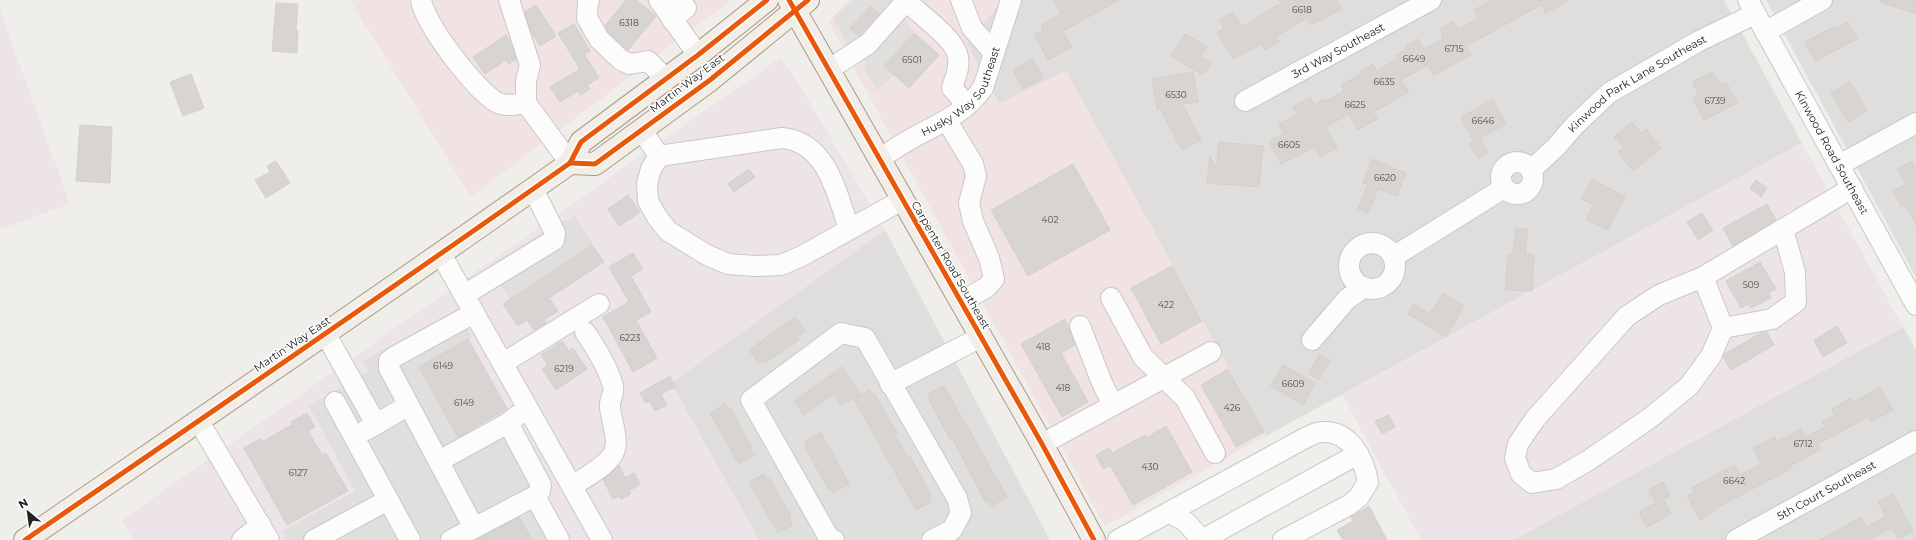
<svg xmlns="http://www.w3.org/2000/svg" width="1916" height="540" viewBox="0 0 1916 540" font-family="Montserrat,sans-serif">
<rect width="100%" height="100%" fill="#f0eeeb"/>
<!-- residential -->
<g fill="#dfdedc">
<polygon points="1002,0 1724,0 1802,143 1266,436 1066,71 999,104 967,44"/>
<polygon points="1766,0 1916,0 1916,277"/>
<polygon points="885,230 1050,540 759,540 671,383"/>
<polygon points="1903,327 1916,350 1916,540 1513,540"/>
</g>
<!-- commercial -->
<g fill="#f1e3e1">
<polygon points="350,0 731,0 471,197"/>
<polygon points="850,0 1002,0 967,44 999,104 1066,71 1266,436 1105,526 828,21"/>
</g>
<!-- industrial -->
<g fill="#ede4e9">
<polygon points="0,10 70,204 0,229"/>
<polygon points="780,58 793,74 885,230 671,383 759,540 133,540 122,520"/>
<polygon points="1802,143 1903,327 1514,540 1421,540 1342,395"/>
</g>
<!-- parking -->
<g fill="#e0dfde" fill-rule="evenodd">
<path d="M 852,0 L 894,0 L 914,33 L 885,66 L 894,75 L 877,91 L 863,67 L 867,64 L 863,58 L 855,58 L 833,18 ZM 870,6 L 882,16 L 862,39 L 851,28 Z"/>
<polygon points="575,215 593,244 510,299 489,267 561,220 565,221"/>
<polygon points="456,310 472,337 419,368 459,439 502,415 571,540 532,540 518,514 469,540 286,540 282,531 355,491 309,406 369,371 363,361"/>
<polygon points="813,330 821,340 849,331 882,351 908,363 999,528 978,540 912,540 934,528 947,519 950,506 943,509 935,500 854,355 782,404 775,396 766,402 771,413 782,407 829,491 847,518 865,540 813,540 795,518 718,382 754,361 762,365"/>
</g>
<!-- building -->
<g fill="#d7d4d2" stroke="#d3d0cc">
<polygon points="626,0 636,0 656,16 628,50 608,32 605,26"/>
<polygon points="1053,0 1119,0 1063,31 1072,47 1048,60 1034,34 1043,30 1041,25 1061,14"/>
<polygon points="1279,0 1337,0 1342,9 1311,25 1307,18 1276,36 1279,42 1265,50 1262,44 1233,59 1217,32 1224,29 1219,20 1233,12 1242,27 1281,3"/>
<polygon points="1492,0 1569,0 1546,13 1541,5 1466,46 1471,55 1434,75 1428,65 1401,80 1409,92 1373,112 1377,119 1358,130 1349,114 1326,127 1337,148 1320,157 1315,147 1281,164 1269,141 1284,133 1279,124 1297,115 1293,107 1310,97 1314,105 1325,99 1326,101 1344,91 1341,85 1361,74 1359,72 1373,64 1377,71 1398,59 1396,56 1405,50 1406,46 1418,39 1423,49 1442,40 1441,38 1444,37 1440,29 1453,21 1458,30 1479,18 1474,10"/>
<polygon points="1881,0 1916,0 1916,14 1880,2"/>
<polygon points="276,3 298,4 296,30 298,31 297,53 272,51"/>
<polygon points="536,5 556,36 540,46 531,31 525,12"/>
<polygon points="871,6 879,14 859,36 850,28"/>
<polygon points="1848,22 1857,39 1815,61 1805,42 1834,27 1835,29"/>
<polygon points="574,24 590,51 584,54 599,78 587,85 590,89 580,95 578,91 560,102 550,87 580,69 558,33"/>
<polygon points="914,33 939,55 909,88 884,66"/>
<polygon points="1185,34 1207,47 1200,57 1211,63 1203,75 1171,56"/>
<polygon points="506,35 510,42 516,59 509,64 506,60 485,74 473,57"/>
<polygon points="1033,59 1043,78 1023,89 1013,70"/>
<polygon points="1193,72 1198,102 1182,104 1201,140 1182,150 1160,108 1157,109 1152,79"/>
<polygon points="1713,72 1720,85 1726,82 1737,103 1704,120 1693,98 1699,95 1692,82"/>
<polygon points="191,74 204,108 183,116 170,82"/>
<polygon points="1850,82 1867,111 1848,122 1831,93"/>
<polygon points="1493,100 1506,124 1474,141 1461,117"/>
<polygon points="1632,122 1641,133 1646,129 1661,148 1633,171 1618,152 1623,147 1614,137"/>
<polygon points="80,125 112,127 110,183 76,181"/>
<polygon points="1480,138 1488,153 1478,158 1470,143"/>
<polygon points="1219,142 1263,146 1259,187 1207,183 1210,156 1216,169"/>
<polygon points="1372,159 1406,173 1397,196 1378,189 1368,213 1358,209 1368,184 1363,183"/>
<polygon points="276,161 290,183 266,198 255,180 270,172 267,166"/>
<polygon points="1912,161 1916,168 1916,225 1905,204 1901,206 1893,191 1906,184 1897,169"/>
<polygon points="1073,164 1110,230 1028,276 991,210"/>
<polygon points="749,169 755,177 734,192 728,184"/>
<polygon points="1592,179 1625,197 1608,230 1586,219 1594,205 1581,199"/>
<polygon points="1756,180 1767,188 1761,197 1750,188"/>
<polygon points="628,195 640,212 619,226 608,209"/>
<polygon points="1767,204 1776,220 1733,246 1723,228"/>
<polygon points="1702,213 1713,230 1698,240 1687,222"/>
<polygon points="1516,228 1528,229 1525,254 1534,255 1532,291 1505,290 1508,254 1513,254"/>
<polygon points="592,245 604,262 549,298 558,311 544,320 546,323 534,330 527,320 518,326 503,304"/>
<polygon points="633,253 643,269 631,276 651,312 636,320 657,358 633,372 603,317 629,302 609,267"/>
<polygon points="1760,262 1776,289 1768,293 1771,298 1751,308 1748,304 1741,308 1726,281"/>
<polygon points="1172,266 1202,321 1161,344 1131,288"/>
<polygon points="1443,293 1464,306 1446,337 1408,314 1414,304 1430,314"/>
<polygon points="795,317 805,331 797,337 799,340 765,363 764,360 759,364 749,350"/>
<polygon points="1065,319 1075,345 1061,353 1088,402 1062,417 1021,344"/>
<polygon points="1837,326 1847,343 1823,357 1814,340"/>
<polygon points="1763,332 1767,332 1774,345 1731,370 1723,357 1724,354"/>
<polygon points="468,339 507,409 458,437 419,367"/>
<polygon points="562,341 569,351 573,348 587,369 556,390 542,369 548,365 541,355"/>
<polygon points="1319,354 1330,360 1319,380 1309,374"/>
<polygon points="1283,365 1315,383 1303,405 1271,386"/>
<polygon points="842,367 861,394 841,405 835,393 804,415 794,401"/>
<polygon points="1228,369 1264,432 1236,447 1201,385"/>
<polygon points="670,376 675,387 661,394 667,405 655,411 650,401 645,403 640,393"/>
<polygon points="944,386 1007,497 991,506 989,501 986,503 953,439 951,441 929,400 931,399 928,394"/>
<polygon points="1880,387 1893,410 1871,422 1868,417 1818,444 1821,449 1790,466 1791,468 1785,472 1714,509 1715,511 1700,520 1687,496 1694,492 1692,488 1734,465 1740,475 1761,464 1753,448 1775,437 1777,442 1801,429 1805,437 1825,427 1822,422 1835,415 1832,409 1851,398 1854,402"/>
<polygon points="870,390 872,395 874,393 897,433 895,435 907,457 909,455 931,495 929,497 931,502 916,510 854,399"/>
<polygon points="725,404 729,410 731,409 752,448 750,449 753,455 739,464 710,413"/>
<polygon points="307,413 315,427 308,431 322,455 326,453 348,491 287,525 244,448 260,439 262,442 293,424 291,422"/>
<polygon points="1389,415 1395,427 1382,434 1375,421"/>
<polygon points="1166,426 1192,472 1133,505 1110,465 1103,469 1096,455 1109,448 1112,453 1145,435 1146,438"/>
<polygon points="821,433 849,484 833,493 831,488 829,490 805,447 807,446 805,441"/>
<polygon points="619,465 625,478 634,473 640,484 629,491 631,494 621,499 620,496 613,499 603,480"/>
<polygon points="764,474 768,480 770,479 791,517 789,518 792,525 778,533 749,482"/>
<polygon points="1663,482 1670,496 1663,499 1671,514 1647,527 1639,512 1656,503 1649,490"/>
<polygon points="1893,494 1913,531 1898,539 1892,528 1868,540 1820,540 1861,517 1867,527 1886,517 1878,502"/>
<polygon points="1369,506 1387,540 1343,540 1337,530 1353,521 1351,517"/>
<polygon points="519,517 532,540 476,540 480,538"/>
</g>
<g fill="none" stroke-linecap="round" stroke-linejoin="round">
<defs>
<g id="minor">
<path d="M 421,0 C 425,25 476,91 498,103 C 507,107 517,104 526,103"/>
<polyline points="509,0 530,65 526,81 526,103 570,163"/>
<polyline points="589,0 588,2 587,18 599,39 621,60 630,64 648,61 666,79"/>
<polyline points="659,0 698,55"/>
<path d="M 905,0 C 919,14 955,38 958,57 C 960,68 955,78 952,88 L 967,105"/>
<polyline points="961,0 972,28 994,53"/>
<path id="s1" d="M 1748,0 L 1916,305"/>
<polyline points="672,20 686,8 679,0"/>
<polyline points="1765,32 1822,0"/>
<polyline points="828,70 868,44 906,1"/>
<path id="s2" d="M 1245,101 L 1431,0"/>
<polyline points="947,121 973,164 976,176 969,203 973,221 989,258 994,279 987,287 961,302"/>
<polyline points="642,130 659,156 651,169 647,184 648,201 657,217 668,231 707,255 728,264 756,266 781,265 802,256 902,200"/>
<path d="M 659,156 L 782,138 C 827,142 837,194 849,229"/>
<path id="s3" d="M 879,159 C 891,151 903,143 916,136 C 941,123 966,112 983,88 L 1011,0"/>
<circle cx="1517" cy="178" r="16"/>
<polyline points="1839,165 1916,123"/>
<path id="s4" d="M 1531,170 L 1556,147 L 1575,125 L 1609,93 L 1699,41 L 1755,14"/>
<polyline points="1783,229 1795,272 1796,302 1772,319 1723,328 1703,277 1852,188"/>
<circle cx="1372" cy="266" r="23"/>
<polyline points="441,254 602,540"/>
<polyline points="1393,257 1504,188"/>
<polyline points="1703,277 1659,295 1627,316 1535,419 1518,444 1515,458 1521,474 1532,483 1556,479 1589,460 1650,418 1689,386 1711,356 1723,328"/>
<polyline points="464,295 554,240 555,233 533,189"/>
<polyline points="1111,298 1143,357 1185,398 1215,453"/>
<polyline points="474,313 394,357 389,361 389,368 474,528"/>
<polyline points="1080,326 1102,383 1113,405"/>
<polyline points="325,333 376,424"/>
<polyline points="1312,340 1347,299 1364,287"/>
<polyline points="503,363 599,304"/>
<polyline points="890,384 981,337"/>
<polyline points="335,402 410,540"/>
<polyline points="198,420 269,540"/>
<polyline points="508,423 541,485 540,491 535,496 559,540"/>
<polyline points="366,430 409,405"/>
<polyline points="1042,444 1211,352"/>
<polyline points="439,461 508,423 518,415"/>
<path d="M 572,486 C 584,478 602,469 611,457 C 622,444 611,422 610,407 C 609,399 615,394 613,386 C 608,367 596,348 585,332"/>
<polyline points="1171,511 1174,515 1186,522 1202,540"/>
<polyline points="242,540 261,525"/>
<polyline points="314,540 388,500"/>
<polyline points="451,540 535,496"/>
<polyline points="834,540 829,538 751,400 841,333 865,338 957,498 961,513 952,530 932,540"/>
<path d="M 1118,540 L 1307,437 C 1311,435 1317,432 1322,432 C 1350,430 1364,459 1368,482 L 1359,497 L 1349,505 L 1283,540"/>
<polyline points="1202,540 1358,454"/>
<path id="s5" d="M 1736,540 L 1916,441"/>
</g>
<g id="major">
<polyline points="789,0 1042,444 1094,540"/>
<polyline points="570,163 595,164 710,80 808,0"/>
<path d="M 25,540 C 207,415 389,291 570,163 L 581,142 L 698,55 L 767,0"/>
</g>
</defs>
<!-- minor casing -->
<use href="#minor" stroke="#c9c8c7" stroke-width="22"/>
<!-- major casing -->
<use href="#major" stroke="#a79c86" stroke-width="24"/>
<!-- minor -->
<use href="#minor" stroke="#fdfcfc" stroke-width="20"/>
<!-- major -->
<use href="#major" stroke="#f3ede7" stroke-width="22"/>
<defs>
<g id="cycleway">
<polyline points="789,0 1042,444 1094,540"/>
<polyline points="570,163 595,164 710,80 808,0"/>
<path d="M 25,540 C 207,415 389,291 570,163 L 581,142 L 698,55 L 767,0"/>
</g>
</defs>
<!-- cycleway casing -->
<use href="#cycleway" stroke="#fff" stroke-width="8"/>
<!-- cycleway -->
<use href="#cycleway" stroke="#e8590c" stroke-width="5"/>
</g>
<g text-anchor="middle" stroke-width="3" stroke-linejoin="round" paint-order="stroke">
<!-- number labels -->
<g font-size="9" fill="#4f4e4e">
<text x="1302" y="13">6618</text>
<text x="629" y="26">6318</text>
<text x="1454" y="52">6715</text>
<text x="1414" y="62">6649</text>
<text x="912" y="63">6501</text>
<text x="1384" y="85">6635</text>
<text x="1176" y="98">6530</text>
<text x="1715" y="104">6739</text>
<text x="1355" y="108">6625</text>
<text x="1483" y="124">6646</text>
<text x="1289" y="148">6605</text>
<text x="1385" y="181">6620</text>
<text x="1050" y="223">402</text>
<text x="1751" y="288">509</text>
<text x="1166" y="308">422</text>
<text x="630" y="341">6223</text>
<text x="1043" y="350">418</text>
<text x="443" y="369">6149</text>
<text x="564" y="372">6219</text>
<text x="1293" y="387">6609</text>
<text x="1063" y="391">418</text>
<text x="464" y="406">6149</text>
<text x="1232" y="411">426</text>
<text x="1803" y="447">6712</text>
<text x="1150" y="470">430</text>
<text x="298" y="476">6127</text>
<text x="1734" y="484">6642</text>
</g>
<!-- street labels -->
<g font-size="11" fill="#222" stroke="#fff">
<text dy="4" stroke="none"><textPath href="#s2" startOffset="106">3rd Way Southeast</textPath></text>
<text transform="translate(687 83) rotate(-37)" y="4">Martin Way East</text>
<text dy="4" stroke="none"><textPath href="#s4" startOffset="138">Kinwood Park Lane Southeast</textPath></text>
<text dy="4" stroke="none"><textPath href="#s3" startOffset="110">Husky Way Southeast</textPath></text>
<text dy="4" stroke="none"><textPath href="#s1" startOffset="174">Kinwood Road Southeast</textPath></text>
<text transform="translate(951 265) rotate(60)" y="4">Carpenter Road Southeast</text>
<text transform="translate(292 344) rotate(-34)" y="4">Martin Way East</text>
<text dy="4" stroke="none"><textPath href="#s5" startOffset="103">5th Court Southeast</textPath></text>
</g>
</g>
<!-- north arrow -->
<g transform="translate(28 512) rotate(331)" stroke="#ffffff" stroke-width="3" paint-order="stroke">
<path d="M0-3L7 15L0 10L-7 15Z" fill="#222222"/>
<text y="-6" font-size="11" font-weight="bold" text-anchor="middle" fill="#222222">N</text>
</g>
</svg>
